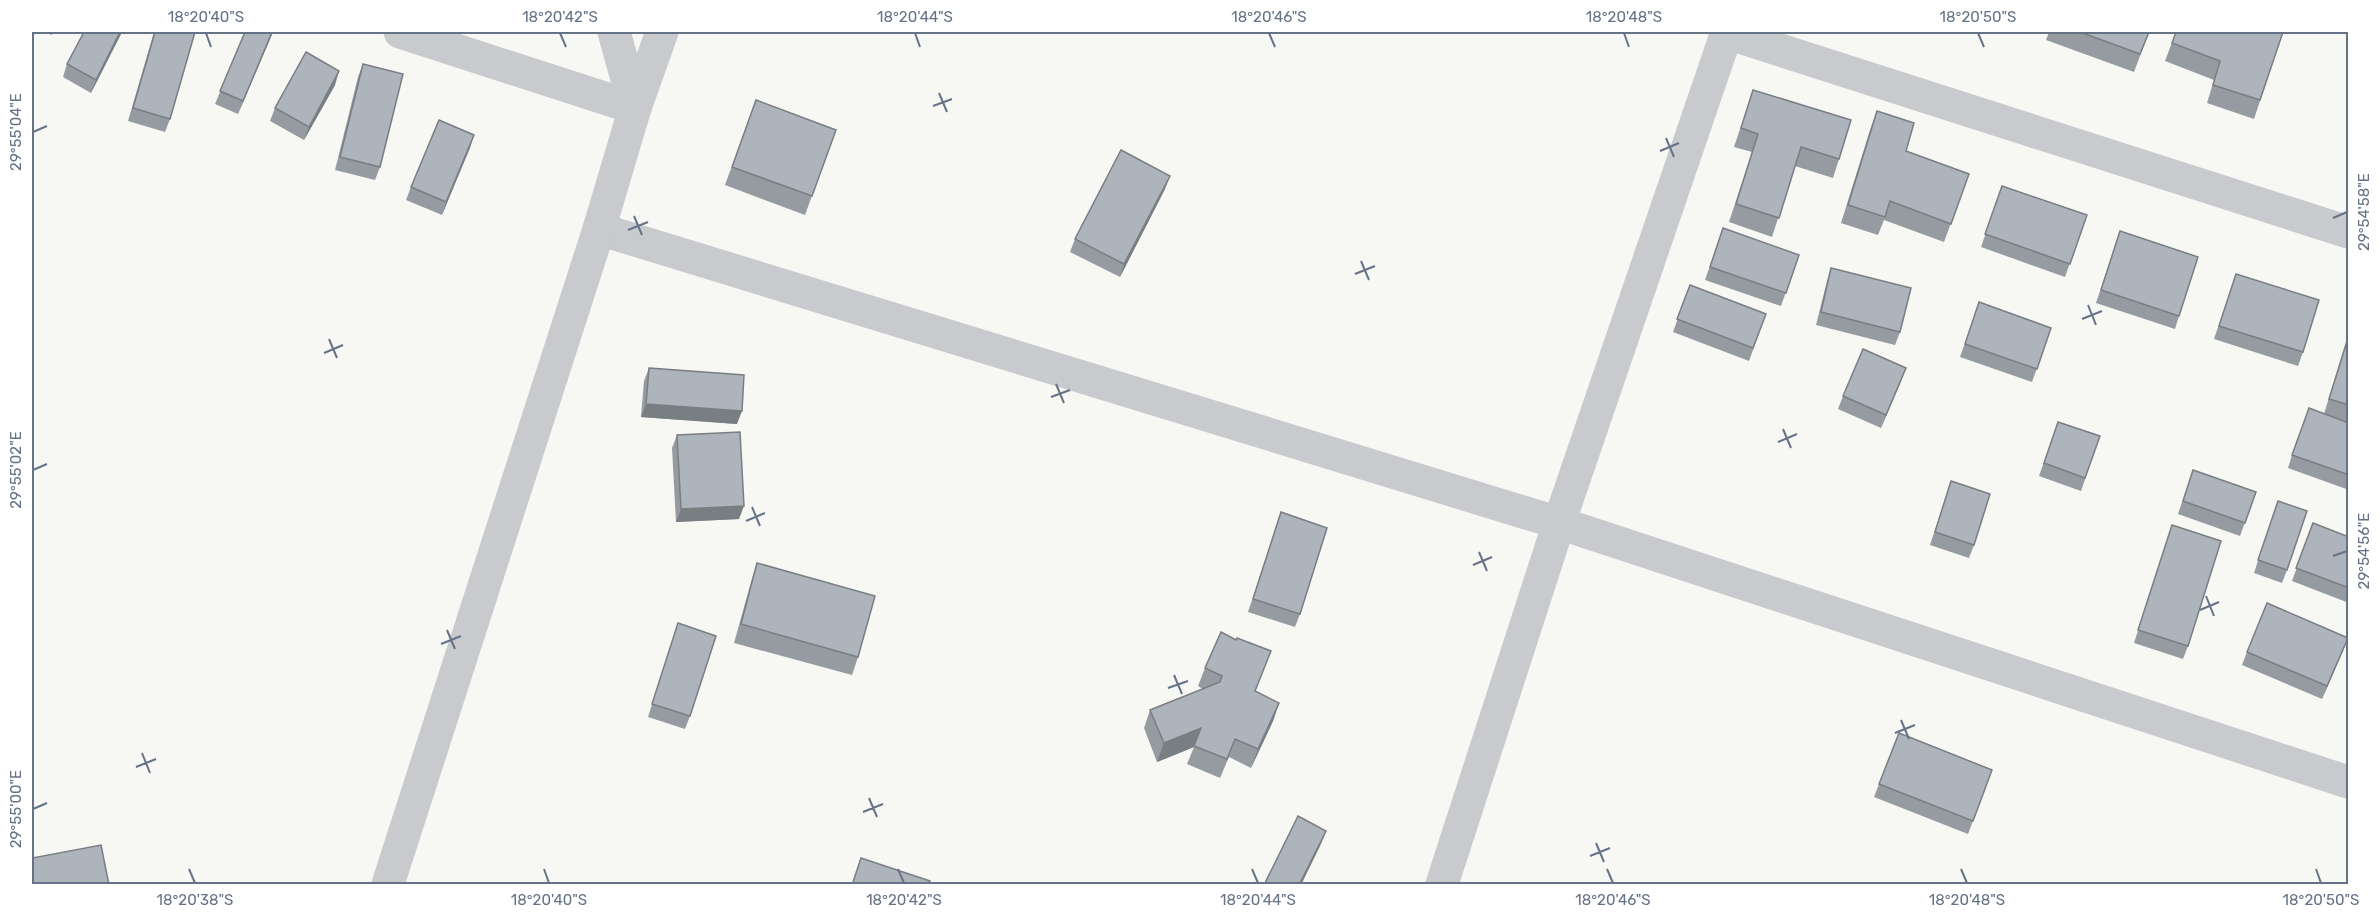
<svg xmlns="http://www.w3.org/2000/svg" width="2380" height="916" viewBox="0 0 2380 916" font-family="Rubik,sans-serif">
<rect width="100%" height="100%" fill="#f7f7f4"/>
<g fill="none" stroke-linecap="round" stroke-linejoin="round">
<!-- minor -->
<g stroke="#c8cace" stroke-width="33">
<polyline points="400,32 635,108"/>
<polyline points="614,32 635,108"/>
<polyline points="1727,33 2348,232"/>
<polyline points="599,229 1559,523 2348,782"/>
<polyline points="388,884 599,229 635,108 662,32"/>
<polyline points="1442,884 1559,523 1727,32"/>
</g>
</g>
<!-- wall -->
<g fill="#959ba1">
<polygon points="44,32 53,32 52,35"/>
<polygon points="84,32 122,32 91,93 63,77 67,64"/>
<polygon points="154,32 195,32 170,119 165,132 128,121"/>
<polygon points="245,32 273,32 238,114 215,104"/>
<polygon points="2049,32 2149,32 2134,72 2046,40"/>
<polygon points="2176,32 2283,32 2254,119 2207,103 2214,80 2165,61"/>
<polygon points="363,64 380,167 375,180 335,170 358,77"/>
<polygon points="335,85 304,140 270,121 275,108"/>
<polygon points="1753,90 1839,159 1833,178 1795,166 1772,237 1729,222 1752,152 1734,147"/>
<polygon points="756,100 836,130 805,215 725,185"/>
<polygon points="1877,111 1906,151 1969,174 1944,242 1884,220 1878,235 1841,223 1870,130"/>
<polygon points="474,135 442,215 406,200 411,187"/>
<polygon points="2002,186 2087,215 2065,277 1981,247"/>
<polygon points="1165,189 1120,277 1070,252 1075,239"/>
<polygon points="1723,228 1799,255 1781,306 1705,280"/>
<polygon points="2120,231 2179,316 2175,329 2096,303"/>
<polygon points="1831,268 1900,332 1895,345 1816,325 1827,281"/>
<polygon points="2236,274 2303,352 2298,366 2214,339"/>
<polygon points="1690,285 1766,314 1749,361 1673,332"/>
<polygon points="1979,303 2051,328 2032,382 1960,357"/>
<polygon points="2349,332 2349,490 2288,468 2292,455 2324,414"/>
<polygon points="649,368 737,424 641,417 644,381"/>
<polygon points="1901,381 1881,428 1838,409 1843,396"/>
<polygon points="2058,422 2100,436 2081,491 2039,476"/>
<polygon points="677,435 739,519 676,522 672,448"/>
<polygon points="2193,470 2256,492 2240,536 2178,514"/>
<polygon points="1951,481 1974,545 1969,558 1930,545"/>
<polygon points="2278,501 2287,570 2282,583 2254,573"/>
<polygon points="1281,512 1300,614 1295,627 1248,612"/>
<polygon points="2313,523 2349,537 2349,603 2292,581"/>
<polygon points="2172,525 2188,646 2183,659 2134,643"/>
<polygon points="757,563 858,657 852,675 734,643 751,582"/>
<polygon points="678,623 690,716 685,729 648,717"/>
<polygon points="2348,638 2322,699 2242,665 2247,652"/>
<polygon points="1236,640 1271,651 1255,692 1279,703 1273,721 1251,768 1229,757 1220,778 1187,764 1194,747 1157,762 1144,728 1150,710 1203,689 1198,686 1205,668"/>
<polygon points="1992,770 1968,834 1874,797 1879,784"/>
</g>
<!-- shaded-wall -->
<g fill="#797e83">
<polygon points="120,32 122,32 91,93 96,80"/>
<polygon points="272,32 273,32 238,114 243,101"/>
<polygon points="339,71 335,85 304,140 309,127"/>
<polygon points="474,135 470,148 442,215 446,202"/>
<polygon points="1170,176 1165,189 1120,277 1124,264"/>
<polygon points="1906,368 1901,381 1881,428 1886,415"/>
<polygon points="646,404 742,411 737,424 641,417"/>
<polygon points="744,506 739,519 676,522 681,509"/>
<polygon points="2348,638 2343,651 2322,699 2327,686"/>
<polygon points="1279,703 1273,721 1251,768 1258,749"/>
<polygon points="1201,728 1194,747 1157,762 1164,743"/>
<polygon points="1326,831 1321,844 1301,885 1299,885"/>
</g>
<!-- building -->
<g fill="#adb4bb" stroke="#797e83" stroke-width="1.5">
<polygon points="84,32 120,32 96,80 67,64"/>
<polygon points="155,32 195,32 170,119 133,108"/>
<polygon points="245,32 272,32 243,101 220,91"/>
<polygon points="2080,32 2149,32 2140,54"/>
<polygon points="2176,32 2283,32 2260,100 2213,85 2220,61 2172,43"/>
<polygon points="306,52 339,71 309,127 275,108"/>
<polygon points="363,64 403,74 380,167 340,157"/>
<polygon points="1753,90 1851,120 1839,159 1801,147 1779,218 1736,204 1758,134 1741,128"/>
<polygon points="756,100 836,130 812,196 732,167"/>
<polygon points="1877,111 1914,123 1906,151 1969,174 1951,224 1890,201 1885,217 1848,205"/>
<polygon points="439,120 474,135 446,202 411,187"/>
<polygon points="1121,150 1170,176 1124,264 1075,239"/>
<polygon points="2002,186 2087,215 2070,264 1985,234"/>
<polygon points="1723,228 1799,255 1786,293 1710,267"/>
<polygon points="2120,231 2198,257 2179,316 2101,290"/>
<polygon points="1831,268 1911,288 1900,332 1821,312"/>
<polygon points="2236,274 2319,300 2303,352 2219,326"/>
<polygon points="1690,285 1766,314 1753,348 1677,319"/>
<polygon points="1979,302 2051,328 2037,369 1965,344"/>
<polygon points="2349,335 2349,405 2329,399"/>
<polygon points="1863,349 1906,368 1886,415 1843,396"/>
<polygon points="649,368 744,375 742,411 646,404"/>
<polygon points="2309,408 2349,423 2349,475 2292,455"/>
<polygon points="2058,422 2100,436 2085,478 2044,463"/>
<polygon points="740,432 744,506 681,509 677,435"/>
<polygon points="2193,470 2256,492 2245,523 2183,501"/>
<polygon points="1951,481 1990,494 1974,545 1935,532"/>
<polygon points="2278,501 2307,511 2287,570 2258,560"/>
<polygon points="1281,512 1327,528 1300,614 1253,599"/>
<polygon points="2313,523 2349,537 2349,588 2296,568"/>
<polygon points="2172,525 2221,541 2188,646 2138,630"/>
<polygon points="757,563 875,596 858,657 741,624"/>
<polygon points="2267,603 2348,638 2327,686 2247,652"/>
<polygon points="678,623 716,636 690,716 652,704"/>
<polygon points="1221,632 1236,640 1237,638 1271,651 1255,691 1279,703 1258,749 1235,739 1227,759 1194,746 1201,728 1164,743 1150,710 1220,682 1222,676 1205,668"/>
<polygon points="1899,733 1992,770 1973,821 1879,784"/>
<polygon points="1298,816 1326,831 1299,885 1264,885"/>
<polygon points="101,845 109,885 32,885 32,858"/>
<polygon points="861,858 930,881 928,885 852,885"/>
</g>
<!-- ticks -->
<path fill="none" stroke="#667386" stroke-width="2" d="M 206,33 L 211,47M 560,33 L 566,47M 915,33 L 920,47M 1269,33 L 1275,47M 1624,33 L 1629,47M 1978,33 L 1984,47M 939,93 L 947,112M 933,106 L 952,99M 33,132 L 47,126M 1666,138 L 1674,157M 1660,151 L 1679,143M 634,216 L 642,235M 2333,218 L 2347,212M 628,230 L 648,222M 1361,261 L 1369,280M 1355,274 L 1375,266M 2088,305 L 2096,325M 2082,319 L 2102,311M 329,339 L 337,358M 324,353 L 343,345M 1056,384 L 1064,403M 1051,397 L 1070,390M 1783,429 L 1791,448M 1778,442 L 1797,434M 33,470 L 47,464M 752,507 L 760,526M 746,521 L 765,513M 1479,552 L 1487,571M 2333,556 L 2347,551M 1473,565 L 1492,557M 2206,596 L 2214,616M 2200,610 L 2219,602M 447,630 L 455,649M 441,644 L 461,636M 1174,675 L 1182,694M 1168,688 L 1188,681M 1901,720 L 1909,739M 1895,733 L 1915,725M 142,753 L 150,773M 136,767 L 156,759M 869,798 L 877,817M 33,809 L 47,803M 863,812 L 883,804M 1596,843 L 1604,862M 1590,856 L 1610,848M 189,869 L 195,883M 544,869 L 549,883M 898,869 L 904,883M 1252,869 L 1258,883M 1607,869 L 1613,883M 1961,869 L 1967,883M 2316,869 L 2321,883"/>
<!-- border -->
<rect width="2380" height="916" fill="none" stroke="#ffffff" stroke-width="66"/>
<rect x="33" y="33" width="2314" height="850" fill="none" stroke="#667386" stroke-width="2"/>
<g font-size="15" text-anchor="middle" fill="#667386">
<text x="206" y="22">18°20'40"S</text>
<text x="560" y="22">18°20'42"S</text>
<text x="915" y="22">18°20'44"S</text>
<text x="1269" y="22">18°20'46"S</text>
<text x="1624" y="22">18°20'48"S</text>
<text x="1978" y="22">18°20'50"S</text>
<text transform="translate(16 132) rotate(-90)" y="5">29°55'04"E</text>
<text transform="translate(2364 212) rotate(-90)" y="5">29°54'58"E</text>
<text transform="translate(16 470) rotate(-90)" y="5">29°55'02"E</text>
<text transform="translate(2364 551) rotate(-90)" y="5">29°54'56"E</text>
<text transform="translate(16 809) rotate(-90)" y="5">29°55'00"E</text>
<text x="195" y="905">18°20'38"S</text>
<text x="549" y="905">18°20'40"S</text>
<text x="904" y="905">18°20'42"S</text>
<text x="1258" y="905">18°20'44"S</text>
<text x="1613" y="905">18°20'46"S</text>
<text x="1967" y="905">18°20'48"S</text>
<text x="2321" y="905">18°20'50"S</text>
</g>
</svg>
